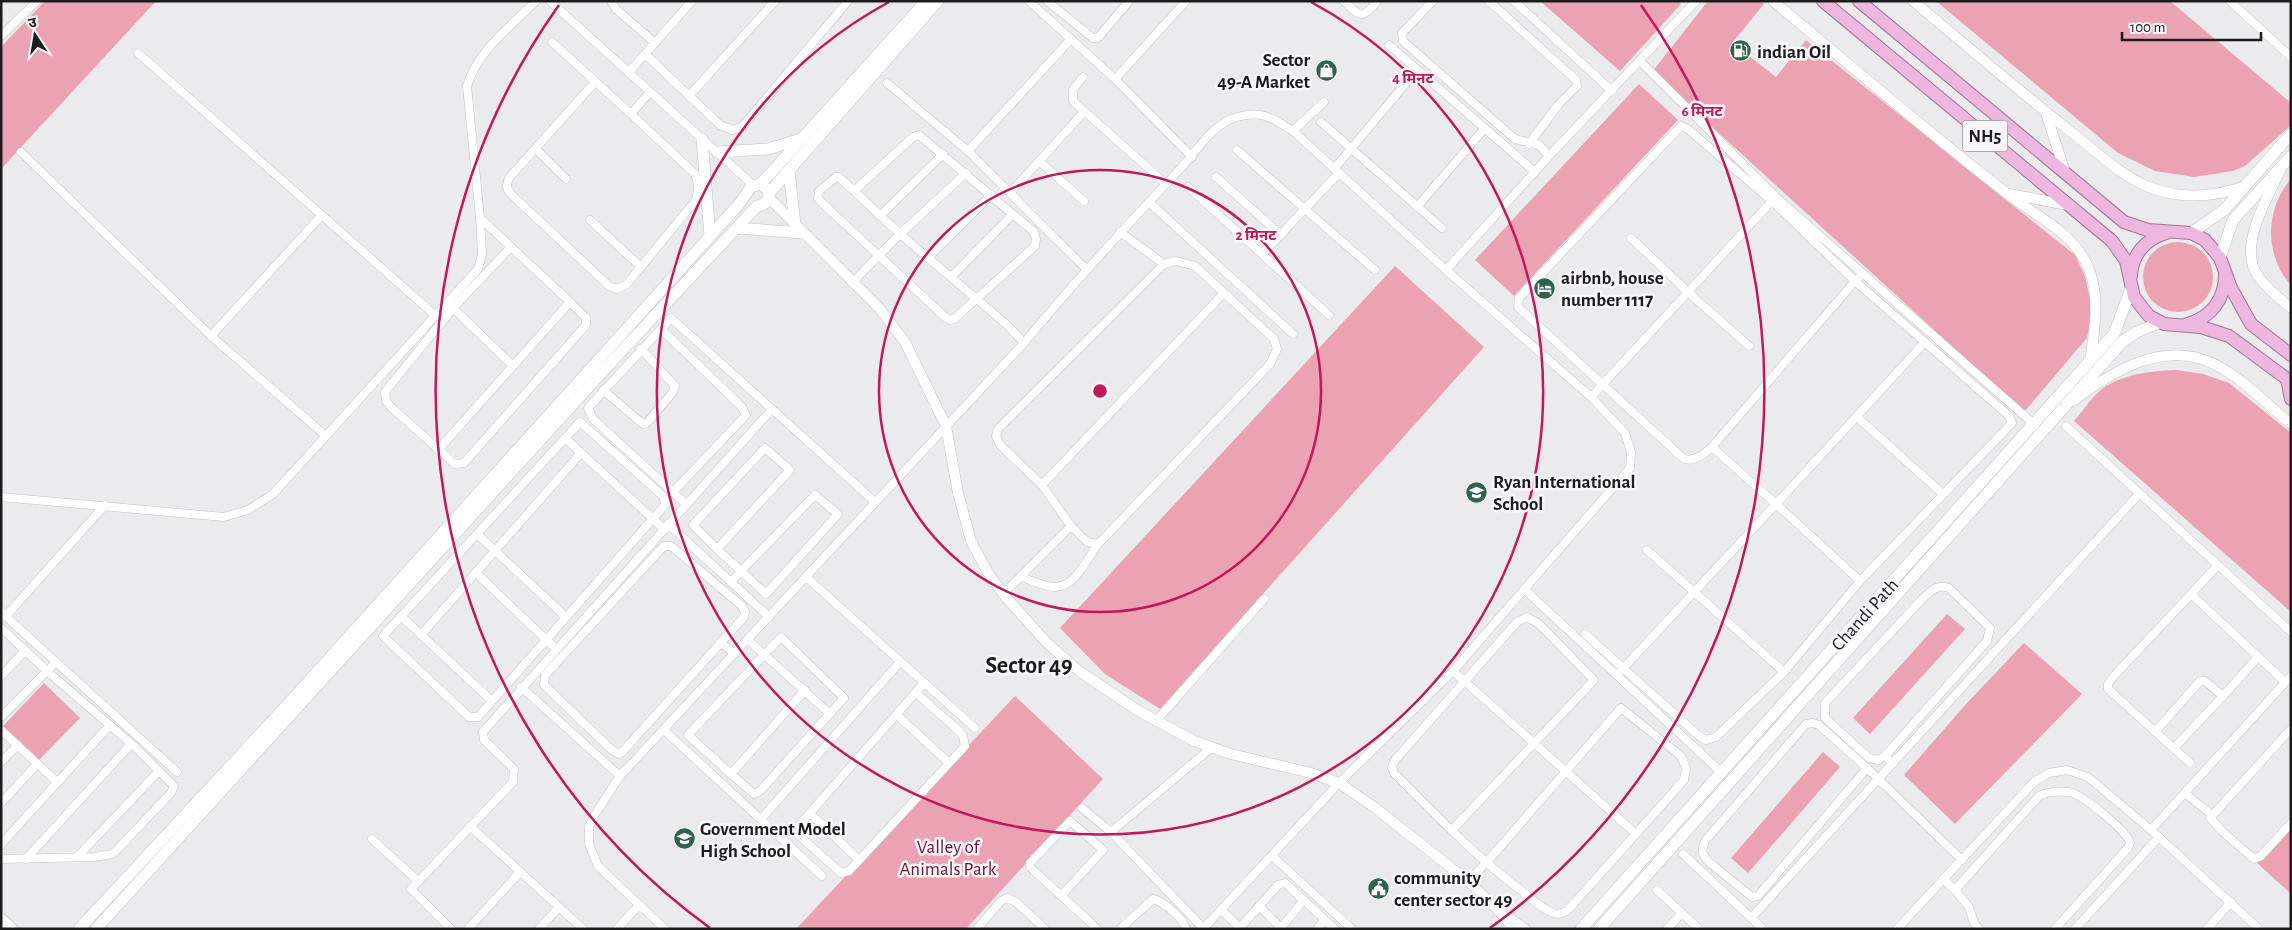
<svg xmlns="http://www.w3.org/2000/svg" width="2292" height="930" viewBox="0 0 2292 930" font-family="'Alegreya Sans','Noto Sans Devanagari',sans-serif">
<rect width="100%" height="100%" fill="#ebeaed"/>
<!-- green -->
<g fill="#eba2b2">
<polygon points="45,1 156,1 1,169 1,47"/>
<polygon points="1540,1 1678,1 1681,4 1620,71"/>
<polygon points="1708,1 1761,1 1764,4 1732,43 1776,77 1806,40 2075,255 2085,276 2090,299 2091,319 2087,338 2024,412 1652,72"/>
<polygon points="1936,1 2170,1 2291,103 2291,125 2245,166 2233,171 2194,177 2155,171 2118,153"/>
<polygon points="1639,84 1678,120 1514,296 1475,260"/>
<path d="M 2291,179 L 2291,285 C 2264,256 2265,208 2291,179 Z"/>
<circle cx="2178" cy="277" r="35"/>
<polygon points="1395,266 1484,347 1160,709 1105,674 1060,628"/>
<path d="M 2176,370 L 2203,374 L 2229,383 L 2291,433 L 2291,612 L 2074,421 C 2083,411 2092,397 2102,389 C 2122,374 2152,371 2176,370 Z"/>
<polygon points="1947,614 1965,629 1870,734 1853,718"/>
<polygon points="2024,643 2082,694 1955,824 1904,775 1967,703"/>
<polygon points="44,683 80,718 39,760 3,726"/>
<polygon points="1015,696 1103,779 966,929 796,929"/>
<polygon points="1823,752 1840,767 1748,873 1731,858"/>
<polygon points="2291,825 2291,894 2256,862"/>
</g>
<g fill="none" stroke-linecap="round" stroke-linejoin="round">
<defs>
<g id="minor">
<polyline points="550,1 753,185"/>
<polyline points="611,1 616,9 655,43"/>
<polyline points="1029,1 1115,79 1192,157"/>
<polyline points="1047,1 1093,38 1098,38 1129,1"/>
<path d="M 1344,1 C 1360,17 1362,20 1377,1"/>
<polyline points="1433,1 1402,33 1403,41 1515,139 1539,145 1549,156"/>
<polyline points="1489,1 1576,80 1577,86 1558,105 1529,144"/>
<polyline points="1514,1 1612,91"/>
<polyline points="2230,1 2291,57"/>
<polyline points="1,36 37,1"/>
<polyline points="552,42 631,114 650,92"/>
<polyline points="1389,45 1535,172"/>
<polyline points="138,53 436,316"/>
<polyline points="645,54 720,125 732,130 742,127 848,1"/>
<polyline points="1640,61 1777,198 2035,425"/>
<polyline points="629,72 692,1"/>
<polyline points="1083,77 1073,89 1073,101 1166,184"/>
<polyline points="1115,79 1186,1"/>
<path d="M 595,82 L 509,178 C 505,187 507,190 514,197 L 609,286 L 617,289 L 626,285 L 696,200 C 699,190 699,183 695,174 L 631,114"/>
<polyline points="887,83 968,151 1086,269"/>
<polyline points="689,96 775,1"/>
<polyline points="1321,122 1442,228"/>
<polyline points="1293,131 1324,102"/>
<polyline points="536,149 566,179"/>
<polyline points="1237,150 1375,270"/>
<polyline points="968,151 1071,39"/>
<polyline points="21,152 211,336 326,436"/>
<polyline points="1039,161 1084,201"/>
<polyline points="1334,169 1417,70"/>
<polyline points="966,173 900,234 1006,324 1024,343"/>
<polyline points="1216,177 1281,235"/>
<polyline points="1188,187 1329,315"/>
<polyline points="1010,193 1084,112"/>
<path d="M 1772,201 L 1689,130 L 1681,126 L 1519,298 L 1518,307 L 1684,459 C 1695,462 1704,454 1712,447 L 1855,281 L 2009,416 L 2012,423 L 1860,581"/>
<polyline points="1149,202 1293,334"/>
<polyline points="1417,207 1484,129"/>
<polyline points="880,216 943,154"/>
<polyline points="590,220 641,267"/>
<polyline points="1120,232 1164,264"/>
<polyline points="1631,238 1689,293 1749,346"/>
<polyline points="511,247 453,308 385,392 386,401 391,407 455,464 464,463 586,325 586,318 570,302"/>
<polyline points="1263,253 1339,173"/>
<polyline points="928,258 991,195"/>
<polygon points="1176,261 1195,266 1274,339 1277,349 1270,364 1103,539 1098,544 1087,542 1071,526 1042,485 1000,445 996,436 998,429 1164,264"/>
<polyline points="1446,270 1549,156 1696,1"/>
<polyline points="951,277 1013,214"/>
<polyline points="852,283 900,234 854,191 913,137 919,135 1034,232 1036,239 1035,246 954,319 950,320 945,317 821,202 818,198 819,191 836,177 839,177 854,191"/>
<polyline points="453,308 513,366"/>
<polyline points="661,329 742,407 746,415 673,492"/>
<polyline points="211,336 322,215"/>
<polyline points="603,390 643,424 647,423 673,392 675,386 641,349"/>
<polyline points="1591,397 1772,201 1855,281 1858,278"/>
<polyline points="1857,417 1943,494"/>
<polygon points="580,422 663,496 666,504 478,717 469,717 383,636"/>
<polyline points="2066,426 2291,632"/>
<polyline points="565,438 664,529"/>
<polyline points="438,450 570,302 480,218"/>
<polyline points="1042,485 1223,294"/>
<path d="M 1,497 L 224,517 L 248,510 L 273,494 L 478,269 L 482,255 L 480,218 L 467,86 C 478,50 510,27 536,1"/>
<polyline points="686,504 593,419 588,408 671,318 875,502"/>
<polyline points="668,524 769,617"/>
<polyline points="477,534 566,617"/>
<polygon points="664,546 671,546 742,606 745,612 744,617 623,751 619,754 612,750 544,685 545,675"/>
<polyline points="717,549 693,525 765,448 790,470 717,549 766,594 838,514 815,495 741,571 731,582"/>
<polyline points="1647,550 1784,672"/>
<polyline points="2218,565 2191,594 2285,682"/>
<polyline points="476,573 556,649"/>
<polyline points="806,577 975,728"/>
<path d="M 1021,577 C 1031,580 1044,587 1055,587 C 1075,587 1088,558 1098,544"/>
<polyline points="1524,589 1721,772"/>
<polyline points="1003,594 1071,526"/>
<polyline points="1,612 177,772"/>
<polyline points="6,616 105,505"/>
<polyline points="401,616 492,701"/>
<polyline points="1,628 47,671 135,747 174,786 171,793 113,854 94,857 1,859"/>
<polyline points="1585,634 1698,735 1706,740 1716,737 1784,672 1860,581 1776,504 1925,342"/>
<polyline points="421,635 581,453"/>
<polyline points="748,640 830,714"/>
<polyline points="720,642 735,654"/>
<polyline points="1453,671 1635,833"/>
<polyline points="1617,675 1776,504 1712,447"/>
<polyline points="1,676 25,651"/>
<polyline points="521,687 620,776"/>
<polyline points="916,693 959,731 963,736 965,746 849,871 841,873 794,831 924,683"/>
<polyline points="2223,696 2258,657"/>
<polyline points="897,715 949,763"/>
<polyline points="1,717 56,662"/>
<polyline points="1156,721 1264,599"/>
<path d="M 1813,723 L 1819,725 L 1867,768 L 1758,896 L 1752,897 L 1709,862 C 1702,855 1701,851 1705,841 L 1806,724 Z"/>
<polyline points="2291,729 2210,818 2223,832 2254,859 2261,856 2291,823"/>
<polyline points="1,730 57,782"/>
<polyline points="664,730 822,876"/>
<polyline points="2155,732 2200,681 2205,681 2223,696 2174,748"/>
<path d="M 1885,756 L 1987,641 L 1990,628 L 1949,588 C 1937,584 1933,590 1924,597 L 1825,703 L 1825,718 L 1869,758 L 1878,760 L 1885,756 L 1893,764"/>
<polyline points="1,762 18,745"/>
<polyline points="2190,763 2108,689 2108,684 2113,677 2191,594"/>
<polyline points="1867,768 1962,860"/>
<polyline points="731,774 754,794 760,791 844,698 781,637 688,735 731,774 805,690"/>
<polyline points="2185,793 2212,815"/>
<polyline points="1,803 37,764"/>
<polyline points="1082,808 1111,832 1203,928"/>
<polyline points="810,813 859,860"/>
<polyline points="761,819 900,662"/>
<polyline points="470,826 583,929"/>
<path d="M 1452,830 L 1594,680 L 1539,624 L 1527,617 L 1517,622 L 1395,760 L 1392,767 L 1394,773 C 1434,813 1473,854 1518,888 C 1529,896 1540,908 1553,913 C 1558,915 1562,913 1567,911 L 1684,780 L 1686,768 L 1681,756 L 1621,708 L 1486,863 L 1468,881"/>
<polyline points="2151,830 2291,676"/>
<polyline points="1111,832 1211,748"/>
<polyline points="372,839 418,881"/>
<polyline points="1,844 110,725"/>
<polyline points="1683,854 1763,929"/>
<polyline points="1272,856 1352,929"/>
<polyline points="77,857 159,771"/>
<polyline points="26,859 131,744"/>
<path d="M 1943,879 L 1955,890 L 2039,796 C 2047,792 2059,791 2069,792 C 2082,794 2127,831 2130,843 L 2128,848 L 2055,929"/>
<polyline points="1657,890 1699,929"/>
<polyline points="1955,890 1969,907 1974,923 1979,929"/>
<polyline points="1061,896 1103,850 1070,821 1030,863 1030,867 1034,871 1090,922 1097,929"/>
<polyline points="1259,906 1282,929"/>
<polyline points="1221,910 1241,929"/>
<polyline points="1752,917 2139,494"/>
<polyline points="1281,928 1304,900"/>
<polyline points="451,929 411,889 513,782 514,769 484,740 483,732 772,409"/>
<polyline points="468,929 520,872"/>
<polyline points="539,929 559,907"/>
<polyline points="617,929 639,905"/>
<path d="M 665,929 L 598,866 L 589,844 L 589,827 L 594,816 L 620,776 L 1024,343 C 1074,282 1127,225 1181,168 C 1198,150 1212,124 1237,117 C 1262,110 1272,118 1293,131 L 1446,270 L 1591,397 L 1625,433 L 1631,452 L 1630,468 L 1453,671 L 1339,783 L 1203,929"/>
<polyline points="977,929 1001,901 1007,898 1016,902 1045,929"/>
<path d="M 1120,929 L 1153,899 C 1163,901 1184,919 1186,929"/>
<polyline points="1239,929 1278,885 1285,883 1335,929"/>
<polyline points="1317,929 1325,920"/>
<polyline points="1667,929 1682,913"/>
<polyline points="1897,929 2034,782 2049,773 2067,770 2088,777 2151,830 2259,929"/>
<polyline points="2075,929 2159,837"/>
<polyline points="2207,929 2231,902"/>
</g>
<g id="tertiary">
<path d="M 1773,1 C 1850,65 1926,131 2005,192 C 2030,212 2066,229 2083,257 C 2102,288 2095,329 2090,361"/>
<path d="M 1913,1 C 1967,46 2020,92 2075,135 C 2098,153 2121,176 2149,187 C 2181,200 2214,197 2246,186"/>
<polyline points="2046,113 2065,172"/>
<path d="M 2280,171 C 2268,197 2237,247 2258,276 C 2266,288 2280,299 2291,308"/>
<polyline points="2009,194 2068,205"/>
<polyline points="769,198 879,308 905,342 946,426 958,493 971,541 987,571 1003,594 1047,643 1079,671 1137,710 1194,741 1231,754 1311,773 1339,783 1374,807 1468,881 1500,912 1514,929"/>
<path d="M 2073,401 C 2114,370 2165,339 2216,365 C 2243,379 2267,404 2291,424"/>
<polyline points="1509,918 1525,929"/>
</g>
<g id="secondary">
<polyline points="702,139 710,236"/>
<polyline points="717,152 768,149 801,139"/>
<polyline points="789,171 795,224"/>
<polyline points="769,193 938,1"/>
<polyline points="736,228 803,233"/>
<polyline points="2191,233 2224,210 2291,134"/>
<polyline points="2220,258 2233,220 2291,156"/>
<polyline points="1,919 12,929"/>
<polyline points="79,929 288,704 740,203 751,187 760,184 771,173 926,1"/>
<path d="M 96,929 L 604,370 L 757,206 C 767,205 771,198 768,190 L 760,184"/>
<polyline points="1581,929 2114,334 2131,289"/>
<polyline points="1599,929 2123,341 2137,332 2161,322"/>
</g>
<g id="trunk">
<polyline points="1823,1 2112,241 2126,261 2134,297 2149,316 2164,324 2201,327 2229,336 2291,382"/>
<polyline points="1859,1 2124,222 2148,230 2191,233 2205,240 2220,258 2231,288 2251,324 2291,355"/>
<path d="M 2131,276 C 2132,254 2146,239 2166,233"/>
<path d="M 2187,324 C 2211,318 2225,299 2225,275"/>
<polyline points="2287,379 2291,399"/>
</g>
</defs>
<!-- minor casing -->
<use href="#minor" stroke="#c3c2c5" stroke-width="9"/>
<!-- tertiary casing -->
<use href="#tertiary" stroke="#c3c2c5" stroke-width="11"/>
<!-- secondary casing -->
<use href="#secondary" stroke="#c3c2c5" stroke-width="12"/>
<!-- trunk casing -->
<use href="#trunk" stroke="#a17597" stroke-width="14"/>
<!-- minor -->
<use href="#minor" stroke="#fff" stroke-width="8"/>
<!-- tertiary -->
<use href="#tertiary" stroke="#fff" stroke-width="10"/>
<!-- secondary -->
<use href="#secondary" stroke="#fff" stroke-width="11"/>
<!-- trunk -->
<use href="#trunk" stroke="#eeb7e0" stroke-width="12"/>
</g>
<!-- distance rings -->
<g fill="none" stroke="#c2185b" stroke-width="2.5">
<circle cx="1100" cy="391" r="221"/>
<path d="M1311 2A443 443 0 1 1 889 2"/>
<path d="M710 928A664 664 0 0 1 559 5M1641 5A664 664 0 0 1 1490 928"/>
</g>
<!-- icons -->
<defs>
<symbol id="fuel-disc" viewBox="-11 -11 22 22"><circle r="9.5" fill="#30644a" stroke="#f9f7fa"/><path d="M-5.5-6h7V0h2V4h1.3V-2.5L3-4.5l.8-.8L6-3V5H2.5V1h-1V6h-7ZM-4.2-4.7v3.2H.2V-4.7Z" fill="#fff"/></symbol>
<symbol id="shop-disc" viewBox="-11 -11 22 22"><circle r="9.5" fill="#30644a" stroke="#f9f7fa"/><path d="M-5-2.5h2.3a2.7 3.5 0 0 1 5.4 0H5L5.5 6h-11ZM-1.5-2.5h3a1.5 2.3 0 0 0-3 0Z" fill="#fff"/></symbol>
<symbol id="hotel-disc" viewBox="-11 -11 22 22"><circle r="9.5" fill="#30644a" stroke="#f9f7fa"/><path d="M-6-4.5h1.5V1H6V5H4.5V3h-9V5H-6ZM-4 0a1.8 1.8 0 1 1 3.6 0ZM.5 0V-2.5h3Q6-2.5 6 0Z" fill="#fff"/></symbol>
<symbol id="school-disc" viewBox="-11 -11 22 22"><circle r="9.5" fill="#30644a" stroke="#f9f7fa"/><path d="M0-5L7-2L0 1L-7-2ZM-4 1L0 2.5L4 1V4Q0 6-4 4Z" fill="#fff"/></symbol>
<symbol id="civic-disc" viewBox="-11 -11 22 22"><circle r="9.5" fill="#30644a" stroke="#f9f7fa"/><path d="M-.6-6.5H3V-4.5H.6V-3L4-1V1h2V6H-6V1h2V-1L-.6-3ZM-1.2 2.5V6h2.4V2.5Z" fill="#fff"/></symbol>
</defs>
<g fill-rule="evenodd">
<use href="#fuel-disc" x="1728" y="38" width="25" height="25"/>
<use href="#shop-disc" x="1314" y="58" width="25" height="25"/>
<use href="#hotel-disc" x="1532" y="276" width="25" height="25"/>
<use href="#school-disc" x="1464" y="480" width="25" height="25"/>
<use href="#school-disc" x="672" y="826" width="25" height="25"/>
<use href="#civic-disc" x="1366" y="876" width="25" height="25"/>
</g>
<g text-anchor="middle" stroke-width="5" stroke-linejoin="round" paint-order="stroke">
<!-- shield labels -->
<rect fill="#f9f7fa" stroke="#5e5e5f" stroke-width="1" x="1962.5" y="120.5" width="45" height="31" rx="4"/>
<g font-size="18" font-weight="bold" fill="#1c1c1d">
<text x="1985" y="142">NH5</text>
</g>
<!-- poi labels -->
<g font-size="19" font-weight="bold" fill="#1c1c1d" stroke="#f9f7fa" text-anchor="start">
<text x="1757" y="58">indian Oil</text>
<text x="1310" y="66" text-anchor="end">Sector<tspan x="1310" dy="22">49-A Market</tspan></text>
<text x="1561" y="284">airbnb, house<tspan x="1561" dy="22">number 1117</tspan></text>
<text x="1493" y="488">Ryan International<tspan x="1493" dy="22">School</tspan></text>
<text x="700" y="835">Government Model<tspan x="700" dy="22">High School</tspan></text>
<text x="1394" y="884">community<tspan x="1394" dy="22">center sector 49</tspan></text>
</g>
<!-- street labels -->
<g font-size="19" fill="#1c1c1d" stroke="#f9f7fa">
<text transform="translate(1864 614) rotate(-48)" y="7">Chandi Path</text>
</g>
<!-- park labels -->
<g font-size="19" fill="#6a1131" stroke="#f9f7fa">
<text x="948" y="853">Valley of<tspan x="948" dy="22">Animals Park</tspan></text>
</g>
<!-- district labels -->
<g font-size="24" font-weight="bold" fill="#1c1c1d" stroke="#f9f7fa">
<text x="1029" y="673">Sector 49</text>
</g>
</g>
<circle cx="1100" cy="391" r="8" fill="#c2185b" stroke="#f9f7fa" stroke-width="2.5"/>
<g font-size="15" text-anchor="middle" font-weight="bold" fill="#c2185b" stroke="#f9f7fa" stroke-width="5" stroke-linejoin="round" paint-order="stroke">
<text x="1413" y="83">4 मिनट</text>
<text x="1702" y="116">6 मिनट</text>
<text x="1256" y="240">2 मिनट</text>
</g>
<!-- border -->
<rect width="2292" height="930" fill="none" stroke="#1c1c1d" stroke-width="5"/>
<!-- north arrow -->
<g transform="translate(35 35) rotate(348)" stroke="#f9f7fa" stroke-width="4" paint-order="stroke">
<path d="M0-4L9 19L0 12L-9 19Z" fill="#1c1c1d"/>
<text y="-8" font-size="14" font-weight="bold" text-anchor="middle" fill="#1c1c1d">उ</text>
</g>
<!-- scale -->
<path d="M2122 32v8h139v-8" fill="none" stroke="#1c1c1d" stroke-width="2.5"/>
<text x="2130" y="32" font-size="15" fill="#1c1c1d" stroke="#f9f7fa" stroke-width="4" paint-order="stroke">100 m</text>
</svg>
